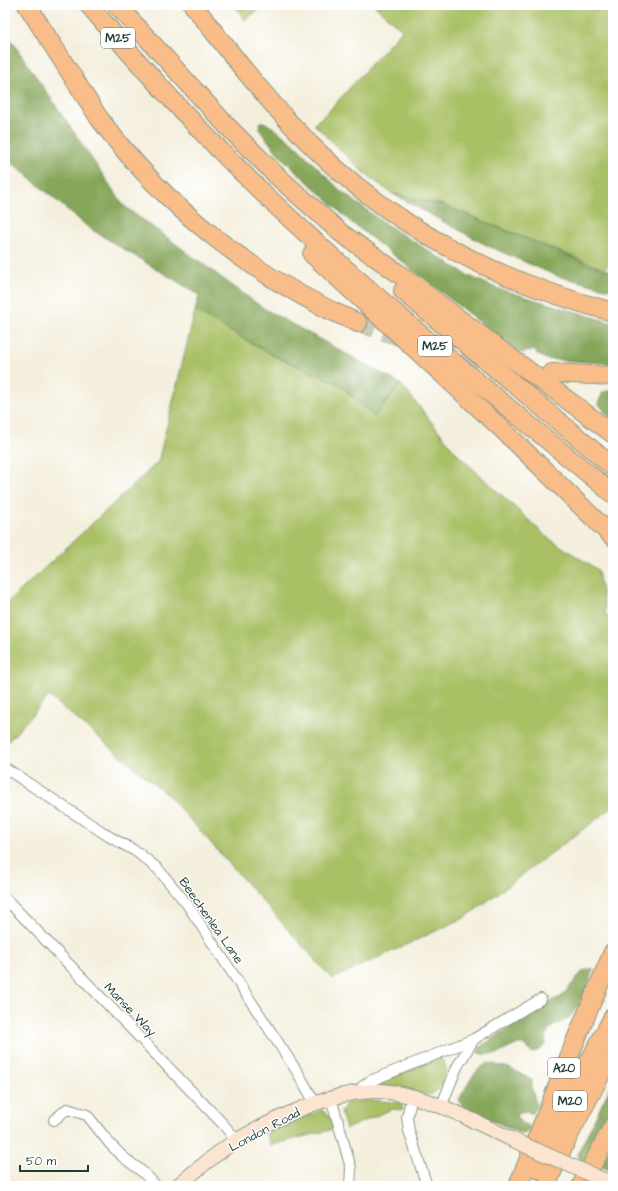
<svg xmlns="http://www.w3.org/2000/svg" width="618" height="1191" viewBox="0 0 618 1191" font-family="'Architects Daughter',sans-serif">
<rect width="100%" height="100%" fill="#fff"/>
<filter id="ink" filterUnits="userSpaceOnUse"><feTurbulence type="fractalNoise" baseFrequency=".025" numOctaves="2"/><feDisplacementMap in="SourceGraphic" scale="8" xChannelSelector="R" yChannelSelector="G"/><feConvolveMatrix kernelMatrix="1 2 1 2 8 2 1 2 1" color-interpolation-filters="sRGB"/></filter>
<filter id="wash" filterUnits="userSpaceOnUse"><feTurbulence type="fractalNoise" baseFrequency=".012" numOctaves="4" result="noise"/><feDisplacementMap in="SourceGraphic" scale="16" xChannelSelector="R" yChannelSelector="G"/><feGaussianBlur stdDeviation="0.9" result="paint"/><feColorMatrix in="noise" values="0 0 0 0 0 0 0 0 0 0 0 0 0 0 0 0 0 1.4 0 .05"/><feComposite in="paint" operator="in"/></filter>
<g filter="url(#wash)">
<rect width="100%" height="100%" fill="#f4efdd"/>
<!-- green -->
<g fill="#a9c065" stroke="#647e4c">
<polygon points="235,5 265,5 245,20"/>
<polygon points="374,5 574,5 613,14 613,259 604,269 443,205 393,194 364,173 314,124 328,112 402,30"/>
<polygon points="195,311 274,356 339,384 374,417 401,384 458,455 548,538 598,570 606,615 613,623 613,807 466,917 332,979 170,797 49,696 5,745 5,605 158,462"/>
<path d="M 440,1057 L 446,1066 C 446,1081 443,1089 429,1095 L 374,1084 Z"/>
<polygon points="369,1100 401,1103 403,1110 392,1109 346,1129 341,1113 346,1103"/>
<polygon points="322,1110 330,1117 334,1129 271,1145 266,1133"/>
</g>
<!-- forest -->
<g fill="#86a65a" stroke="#527247">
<polygon points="5,31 124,206 263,308 401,384 374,417 339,384 274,356 195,311 199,295 89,228 5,157"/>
<polygon points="260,122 264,122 275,129 295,145 341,191 384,223 469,276 496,288 613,323 613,364 546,359 537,354 534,350 521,353 518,352 351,222 280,156 262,133 259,129"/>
<polygon points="393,194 443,205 593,266 613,271 613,290 557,276 488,246"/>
<polygon points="613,390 613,422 598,403 603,392"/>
<path d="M 593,968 C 591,980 578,1010 569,1018 C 563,1022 555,1024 550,1029 C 540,1038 554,1046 532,1053 L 523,1044 L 518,1044 L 497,1054 L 482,1054 L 478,1053 L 480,1047 L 546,1003 L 561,997 L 583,971 Z"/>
<path d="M 488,1063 L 509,1068 L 532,1080 L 532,1089 L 537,1107 L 533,1113 L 518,1112 L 516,1115 L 520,1122 L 529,1126 L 532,1130 L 523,1134 L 517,1132 L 462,1106 L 459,1099 C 468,1085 473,1070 488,1063 Z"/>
<polygon points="613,1082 613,1109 583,1161 580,1161 578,1153"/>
<polygon points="613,1141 613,1171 604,1168 601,1166"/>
</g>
</g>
<g filter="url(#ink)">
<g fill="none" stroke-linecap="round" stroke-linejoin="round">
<!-- highway-tunnel -->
<g stroke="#c9cbbb" stroke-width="18" stroke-dasharray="18 9" stroke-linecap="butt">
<polyline points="358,323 407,340"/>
<polyline points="435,349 490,362"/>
</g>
<defs>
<g id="street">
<polyline points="5,768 110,837 137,852 158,869 187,904 298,1073 315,1103"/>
<polyline points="5,898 223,1124 237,1141"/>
<polyline points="361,1091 362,1087 370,1081 474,1039 541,999"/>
<polyline points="412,1097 407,1117 409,1131 427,1186"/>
<polyline points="331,1098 351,1168 350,1186"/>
<polyline points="441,1107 457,1067 474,1039"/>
<polyline points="54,1120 67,1109 87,1115 110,1144 123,1157 144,1173 156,1186"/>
</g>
<g id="secondary">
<polyline points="601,1179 613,1182"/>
<path d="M 177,1186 C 196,1171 216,1153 237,1140 C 278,1117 343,1085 390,1092 C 433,1098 473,1121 511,1139"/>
</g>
<g id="highway">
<path d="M 27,5 L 99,118 C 165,208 256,279 358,323"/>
<path d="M 89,5 C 143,70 202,134 263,193 C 374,299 494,396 613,494"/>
<polyline points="117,5 227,126 277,176 341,233 395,271 613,434"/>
<path d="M 193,5 C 224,45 255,85 289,122 C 377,219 487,279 613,312"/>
<polyline points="312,254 504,431 613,537"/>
<polyline points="403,291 613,467"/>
<polyline points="552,373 613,376"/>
<polyline points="537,1169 578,1083 613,1017"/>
<polyline points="518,1186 579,1032 613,952"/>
<polyline points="546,1186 564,1145 613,1051"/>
<polyline points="581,1186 613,1126"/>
</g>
</defs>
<!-- street casing -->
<use href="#street" stroke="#8a9688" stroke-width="12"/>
<!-- secondary casing -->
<use href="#secondary" stroke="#8a9688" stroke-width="16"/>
<!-- highway casing -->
<use href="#highway" stroke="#8a9688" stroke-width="20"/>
<!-- street -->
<use href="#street" stroke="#fff" stroke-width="10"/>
<!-- secondary -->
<use href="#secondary" stroke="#fce5d0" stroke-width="14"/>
<!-- highway -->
<use href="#highway" stroke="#f8bd89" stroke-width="18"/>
<defs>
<polyline id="secondary-bridge" points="511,1139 601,1179"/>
</defs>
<!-- secondary-bridge casing -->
<use href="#secondary-bridge" stroke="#8a9688" stroke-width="16" stroke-linecap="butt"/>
<!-- secondary-bridge -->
<use href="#secondary-bridge" stroke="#fce5d0" stroke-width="14"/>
</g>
</g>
<g text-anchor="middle" stroke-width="3" stroke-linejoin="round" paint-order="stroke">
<!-- shield labels -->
<g fill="#fff" stroke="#627771" stroke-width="1">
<rect x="101" y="28" width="34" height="20" rx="3"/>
<rect x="418" y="336" width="34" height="20" rx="3"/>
<rect x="548" y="1058" width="32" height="20" rx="3"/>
<rect x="553" y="1091" width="34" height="20" rx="3"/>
</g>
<g font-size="12" font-weight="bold" fill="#1f3d34">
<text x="118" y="42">M25</text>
<text x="435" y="350">M25</text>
<text x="564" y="1072">A20</text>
<text x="570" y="1105">M20</text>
</g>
<!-- street labels -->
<g font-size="13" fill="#1f3d34" stroke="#fff">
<text transform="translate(212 920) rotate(55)" y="5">Beechenlea Lane</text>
<text transform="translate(131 1009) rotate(46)" y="5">Manse Way</text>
<text transform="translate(264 1129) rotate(-28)" y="5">London Road</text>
</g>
</g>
<!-- margin -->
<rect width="618" height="1191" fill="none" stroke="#fff" stroke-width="20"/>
<!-- scale -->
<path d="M20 1165v6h68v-6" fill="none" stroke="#1f3d34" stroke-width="2"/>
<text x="26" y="1165" font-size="12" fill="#1f3d34" stroke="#ffffff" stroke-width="3" paint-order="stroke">50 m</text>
</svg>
